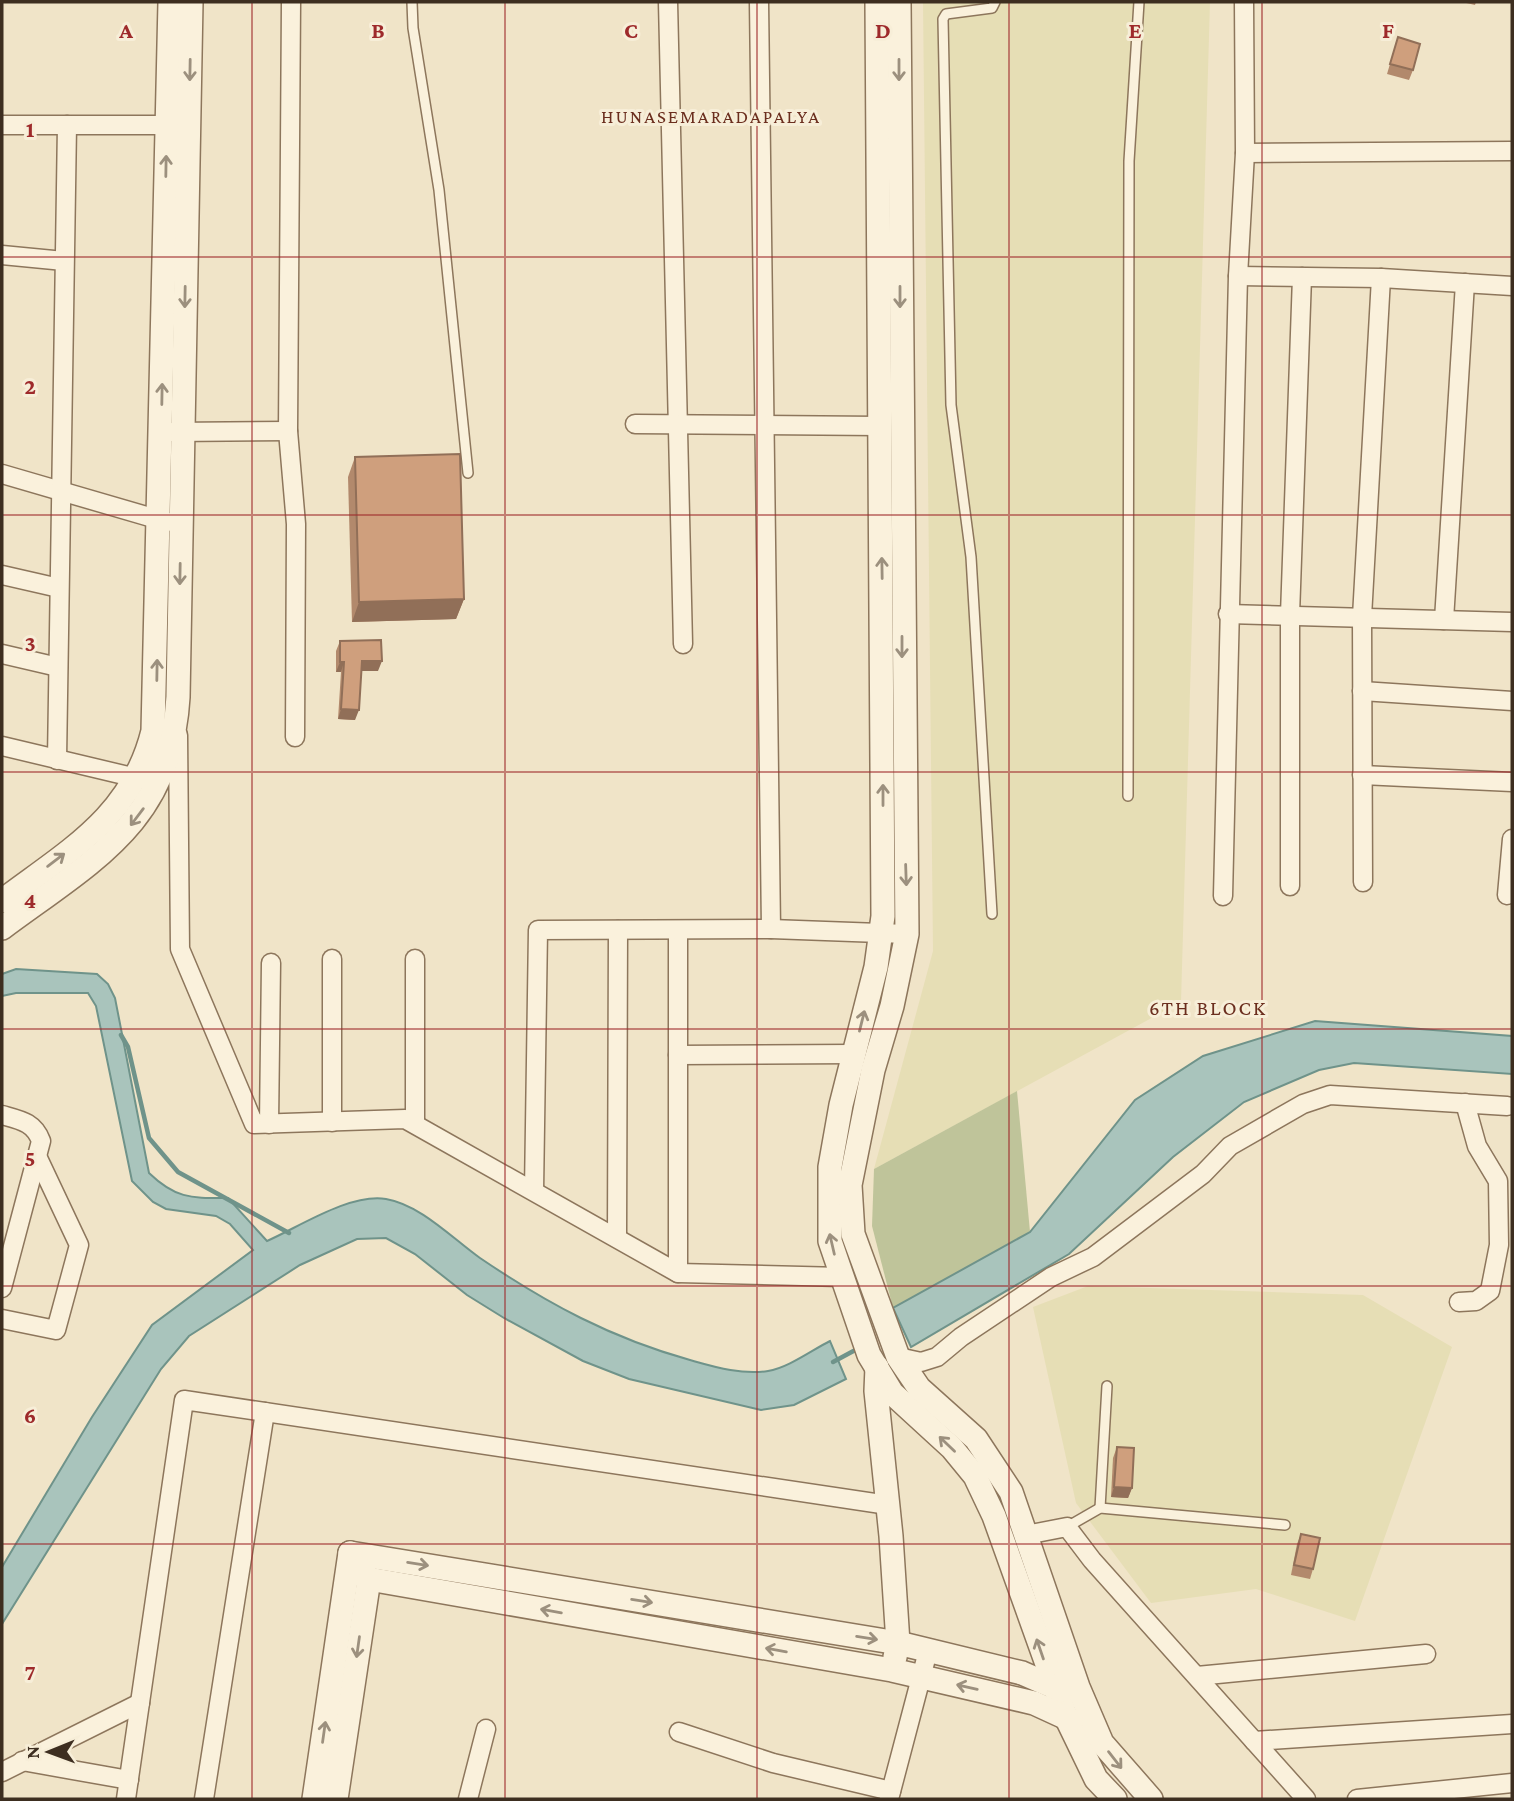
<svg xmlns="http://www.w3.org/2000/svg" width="1514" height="1801" viewBox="0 0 1514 1801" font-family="'Crimson Pro',serif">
<rect width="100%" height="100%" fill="#f0e4c8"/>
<!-- farmland -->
<g fill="#e6deb5">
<polygon points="923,2 1210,2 1181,1002 874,1169 933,951"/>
<polygon points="1088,1286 1363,1295 1452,1347 1355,1621 1256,1589 1151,1603 1076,1503 1033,1307"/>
</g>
<!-- cemetery -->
<polygon fill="#bfc49a" points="1017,1091 1030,1232 893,1308 872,1226 874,1169"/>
<!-- water -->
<g fill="#a9c4bc" stroke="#6f938a" stroke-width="2">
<path d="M 16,969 L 97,974 L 108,984 L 115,998 L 149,1173 C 176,1199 191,1198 228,1198 L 267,1241 C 299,1227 350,1193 386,1199 C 421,1205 453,1239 480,1258 C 548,1304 611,1338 690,1360 C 715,1367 741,1375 768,1371 C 788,1368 812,1350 830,1341 L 846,1379 L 794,1405 L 761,1410 L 629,1379 L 583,1361 L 504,1318 L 467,1295 L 415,1254 L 386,1238 L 357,1239 L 300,1265 L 189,1336 L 161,1369 L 2,1624 L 2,1567 L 92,1417 L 152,1325 L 253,1250 L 230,1224 L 216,1216 L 166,1209 L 153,1202 L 132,1181 L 96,1006 L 88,993 L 16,993 L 2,996 L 2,974 Z"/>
<polygon points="1315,1021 1512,1036 1512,1074 1354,1063 1319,1070 1244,1102 1173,1157 1069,1254 911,1347 893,1308 1030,1232 1135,1100 1203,1056"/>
</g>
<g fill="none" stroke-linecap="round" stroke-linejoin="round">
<!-- stream -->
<g stroke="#6f938a" stroke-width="4.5">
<polyline points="121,1035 128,1047 149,1138 178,1172 289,1233"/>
<polyline points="833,1362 859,1348"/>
</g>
<defs>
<g id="service">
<polyline points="412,2 413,28 439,190 468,473"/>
<polyline points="1128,796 1129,161 1139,2"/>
<polyline points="992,914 971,557 951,405 943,19 946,14 992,8 995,2"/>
<polyline points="1100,1508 1107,1386"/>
<polyline points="1067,1527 1100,1508 1285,1525"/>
</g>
<g id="minor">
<polyline points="291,2 288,431 296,524 295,737"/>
<polyline points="668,2 683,644"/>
<polyline points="759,2 771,929"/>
<polyline points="2,125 178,125"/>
<polyline points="1245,153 1512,151"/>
<polyline points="2,255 64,261"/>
<polyline points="1238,276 1381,278 1512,286"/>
<polyline points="635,424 880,426"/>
<polyline points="172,432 288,431"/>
<polyline points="2,474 167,522"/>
<polyline points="2,575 59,588"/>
<polyline points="1228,614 1512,622"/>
<polyline points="1444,620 1465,283"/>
<polyline points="2,654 58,667"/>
<polyline points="1362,691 1512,701"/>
<polyline points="178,735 180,949 254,1124 405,1119 678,1273 842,1277"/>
<polyline points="2,746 145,780"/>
<polyline points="57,760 67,125"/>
<polyline points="1362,775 1512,782"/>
<polyline points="1363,882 1362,617 1381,278"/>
<polyline points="1290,886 1290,615 1302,277"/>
<polyline points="1507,895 1512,839"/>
<polyline points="1223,896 1238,276 1245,153 1244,2"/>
<polyline points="678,930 678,1273"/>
<polyline points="678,1055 854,1054"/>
<path d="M 2,1115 C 20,1120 34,1122 41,1141 L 2,1288"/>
<polyline points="332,1122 332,959"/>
<polyline points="269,1124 271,963"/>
<polyline points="415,1124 415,959"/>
<polyline points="534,1191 538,930 771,929 907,934"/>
<polyline points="617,1238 618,930"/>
<polyline points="1459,1302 1476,1301 1490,1291 1499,1245 1498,1181 1477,1146 1465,1103"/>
<polyline points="2,1319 56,1330 79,1245 37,1156"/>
<polyline points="898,1357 921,1362 937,1357 961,1337 1051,1277 1093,1257 1203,1174 1230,1146 1303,1104 1330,1095 1507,1106"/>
<polyline points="1026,1535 1067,1527 1092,1560 1306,1799"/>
<polyline points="1197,1676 1426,1654"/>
<polyline points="679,1732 773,1763 891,1791"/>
<polyline points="1254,1741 1512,1724"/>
<polyline points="22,1761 129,1780"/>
<polyline points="2,1772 140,1703"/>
<polyline points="126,1799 184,1400 888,1505"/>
<polyline points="204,1799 265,1412"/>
<polyline points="468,1799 486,1729"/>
<polyline points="889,1799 928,1651"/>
<polyline points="1357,1799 1512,1783"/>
</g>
<g id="tertiary">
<polyline points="877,2 883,916 876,967 841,1105 830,1167 830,1241 869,1355 892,1393 952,1448 975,1476 994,1516 1066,1717 1096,1779 1115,1799"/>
<polyline points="899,2 907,934 892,1006 873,1070 850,1185 853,1234 898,1357 919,1388 976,1439 1011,1492 1078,1687 1102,1743 1151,1799"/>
<path d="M 2,901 C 68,851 132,817 153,731 L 170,2"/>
<path d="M 2,928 C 92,861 171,822 178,697 L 191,2"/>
<polyline points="877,1367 876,1391 891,1536 898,1643 895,1657"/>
<polyline points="350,1553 898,1643 1022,1673 1061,1690"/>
<polyline points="369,1579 892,1670 1034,1703 1071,1720"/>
<polyline points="314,1799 350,1553"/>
<polyline points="336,1799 369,1579 361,1569"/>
</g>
</defs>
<!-- service casing -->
<use href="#service" stroke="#8d765c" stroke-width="12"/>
<!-- minor casing -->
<use href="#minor" stroke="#8d765c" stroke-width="21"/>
<!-- tertiary casing -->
<use href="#tertiary" stroke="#8d765c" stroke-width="26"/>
<!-- service -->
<use href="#service" stroke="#faf1dc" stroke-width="9"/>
<!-- minor -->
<use href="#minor" stroke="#faf1dc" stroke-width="18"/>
<!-- tertiary -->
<use href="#tertiary" stroke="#faf1dc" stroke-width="23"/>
</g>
<!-- wall -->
<g fill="#b2896c">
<polygon points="1462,2 1476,2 1475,5"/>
<polygon points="1398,37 1413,70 1409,80 1387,74"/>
<polygon points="355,457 464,599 456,619 352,622 348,477"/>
<polygon points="340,641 378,671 361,671 355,720 338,719 341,672 336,672 336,651"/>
<polygon points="1117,1447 1132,1488 1128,1498 1111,1497 1113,1458"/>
<polygon points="1301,1534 1313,1569 1310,1579 1291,1575 1297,1544"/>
</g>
<!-- shaded-wall -->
<g fill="#916f58">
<polygon points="464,599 456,619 352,622 359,602"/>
<polygon points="362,661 382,661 378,671 358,671"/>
<polygon points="340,662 344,662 341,672 336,672"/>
<polygon points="341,709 359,710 355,720 338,719"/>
<polygon points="1114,1487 1132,1488 1128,1498 1111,1497"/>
</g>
<!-- building -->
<g fill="#cf9f7d" stroke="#916f58" stroke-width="2">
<polygon points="1398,37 1420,44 1413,70 1390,64"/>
<polygon points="460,454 464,599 359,602 355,457"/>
<polygon points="381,640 382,661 362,661 359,710 341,709 344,662 340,662 340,641"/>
<polygon points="1117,1447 1134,1448 1132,1488 1114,1487"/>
<polygon points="1301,1534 1320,1538 1313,1569 1294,1565"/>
</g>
<!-- one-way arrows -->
<defs><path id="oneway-shaft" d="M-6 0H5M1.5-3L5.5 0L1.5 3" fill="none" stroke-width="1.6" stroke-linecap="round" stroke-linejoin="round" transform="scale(1.75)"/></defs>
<g stroke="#9c907e">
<use href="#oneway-shaft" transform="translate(190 70) rotate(91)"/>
<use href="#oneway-shaft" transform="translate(899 70) rotate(90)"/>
<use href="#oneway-shaft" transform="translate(166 166) rotate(-89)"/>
<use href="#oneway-shaft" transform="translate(185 297) rotate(91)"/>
<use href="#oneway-shaft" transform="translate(900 297) rotate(90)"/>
<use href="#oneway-shaft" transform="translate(162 394) rotate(-89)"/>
<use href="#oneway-shaft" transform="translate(882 568) rotate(-91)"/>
<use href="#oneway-shaft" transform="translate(180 574) rotate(91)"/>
<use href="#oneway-shaft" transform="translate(902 647) rotate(90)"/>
<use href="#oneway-shaft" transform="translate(157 670) rotate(-89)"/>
<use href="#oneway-shaft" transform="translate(883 795) rotate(-90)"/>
<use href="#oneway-shaft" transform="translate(137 817) rotate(127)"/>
<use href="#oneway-shaft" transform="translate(56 860) rotate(-37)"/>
<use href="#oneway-shaft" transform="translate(906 875) rotate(88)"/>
<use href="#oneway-shaft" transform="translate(862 1021) rotate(-76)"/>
<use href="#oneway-shaft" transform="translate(832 1244) rotate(-103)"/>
<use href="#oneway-shaft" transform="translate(947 1444) rotate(-136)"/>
<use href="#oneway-shaft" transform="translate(418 1564) rotate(9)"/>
<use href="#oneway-shaft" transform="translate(642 1601) rotate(9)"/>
<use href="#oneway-shaft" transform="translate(551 1611) rotate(-170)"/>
<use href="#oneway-shaft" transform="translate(867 1638) rotate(9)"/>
<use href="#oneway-shaft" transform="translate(358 1647) rotate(98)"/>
<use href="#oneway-shaft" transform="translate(1040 1649) rotate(-109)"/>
<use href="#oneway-shaft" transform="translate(776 1650) rotate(-170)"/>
<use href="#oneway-shaft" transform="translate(967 1687) rotate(-167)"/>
<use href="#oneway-shaft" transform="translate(324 1732) rotate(-82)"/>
<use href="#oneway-shaft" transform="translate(1115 1760) rotate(52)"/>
</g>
<!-- grid -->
<path fill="none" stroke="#9e2a2b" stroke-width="2" stroke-opacity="0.55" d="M 252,2 L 252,1799M 505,2 L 505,1799M 757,2 L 757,1799M 1009,2 L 1009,1799M 1262,2 L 1262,1799M 2,257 L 1512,257M 2,515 L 1512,515M 2,772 L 1512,772M 2,1029 L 1512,1029M 2,1286 L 1512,1286M 2,1544 L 1512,1544"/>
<g text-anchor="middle" stroke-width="6" stroke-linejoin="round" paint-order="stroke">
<!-- neighbourhood labels -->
<g font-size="19" letter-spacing="2" fill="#6b2e1e" stroke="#f7eed8">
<text x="711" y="123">HUNASEMARADAPALYA</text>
</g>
<!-- quarter labels -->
<g font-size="21" letter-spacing="2" fill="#6b2e1e" stroke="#f7eed8">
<text x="1208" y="1015">6TH BLOCK</text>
</g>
</g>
<g font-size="23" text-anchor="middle" font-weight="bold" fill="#9e2a2b" stroke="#f7eed8" stroke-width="6" stroke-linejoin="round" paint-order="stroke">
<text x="126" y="38">A</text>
<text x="378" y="38">B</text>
<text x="631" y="38">C</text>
<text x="883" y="38">D</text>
<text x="1135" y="38">E</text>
<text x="1388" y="38">F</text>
<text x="30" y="137">1</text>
<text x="30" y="394">2</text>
<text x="30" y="651">3</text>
<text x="30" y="908">4</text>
<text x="30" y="1166">5</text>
<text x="30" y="1423">6</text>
<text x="30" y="1680">7</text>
</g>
<!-- border -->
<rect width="1514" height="1801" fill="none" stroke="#3d2e20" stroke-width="7"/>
<!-- north arrow -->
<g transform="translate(49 1752) rotate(269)" stroke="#f7eed8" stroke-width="5" paint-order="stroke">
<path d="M0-5L12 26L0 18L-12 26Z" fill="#3d2e20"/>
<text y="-10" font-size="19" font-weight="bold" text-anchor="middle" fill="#3d2e20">N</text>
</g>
</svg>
